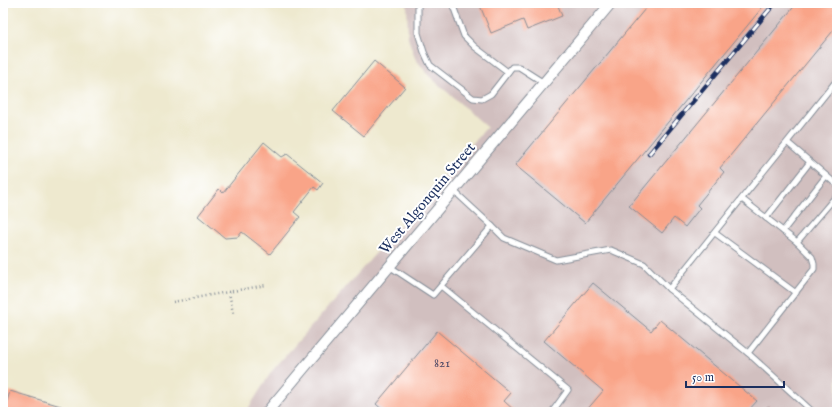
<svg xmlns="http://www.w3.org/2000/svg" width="840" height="415" viewBox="0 0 840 415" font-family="'IM FELL English',serif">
<rect width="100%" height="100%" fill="#fff"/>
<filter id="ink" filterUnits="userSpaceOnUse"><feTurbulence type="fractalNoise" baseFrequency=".025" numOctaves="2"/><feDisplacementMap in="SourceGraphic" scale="8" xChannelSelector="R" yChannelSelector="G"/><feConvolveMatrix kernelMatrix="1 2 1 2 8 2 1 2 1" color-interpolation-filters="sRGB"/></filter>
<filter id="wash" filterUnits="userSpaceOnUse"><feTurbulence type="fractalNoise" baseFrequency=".012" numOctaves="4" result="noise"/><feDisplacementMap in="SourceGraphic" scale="16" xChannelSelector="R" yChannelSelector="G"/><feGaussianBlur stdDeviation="0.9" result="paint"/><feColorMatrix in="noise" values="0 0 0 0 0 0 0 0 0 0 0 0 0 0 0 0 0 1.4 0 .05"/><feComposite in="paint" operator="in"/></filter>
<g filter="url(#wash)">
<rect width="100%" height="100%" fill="#eee9cf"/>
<!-- industrial -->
<polygon fill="#d1bfbf" points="407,3 837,3 837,412 246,412 272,371 487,127 429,76 415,58 408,38"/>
<g id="blocks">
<!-- building -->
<g fill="#f9a488">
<polygon points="479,3 557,3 562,16 527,30 523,20 491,33"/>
<polygon points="650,3 766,3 585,223 515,165"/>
<polygon points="797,3 837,3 837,26 720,168 724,172 697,205 700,208 685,227 674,218 662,233 629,206"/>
<polygon points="374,61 405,87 364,136 333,111"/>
<polygon points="264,142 282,157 287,154 323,183 318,190 314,187 294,212 300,217 270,254 242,232 238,237 225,238 198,216 219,189 223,193"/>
<polygon points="593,283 651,331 660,320 757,401 747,412 585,412 603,391 544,341"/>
<polygon points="437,331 511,393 504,401 516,412 385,412 376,404"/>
<polygon points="10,391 81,412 4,412"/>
<polygon points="768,406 775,412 763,412"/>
</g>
</g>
</g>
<g filter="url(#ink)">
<use href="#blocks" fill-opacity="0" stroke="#848c96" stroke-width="1"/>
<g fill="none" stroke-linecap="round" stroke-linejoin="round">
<defs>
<g id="service">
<polyline points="418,3 418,33 424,52 430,65 473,98 482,99 491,94 512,67 519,67 544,83"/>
<polyline points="452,3 464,36 475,47 508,72"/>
<polyline points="788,143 837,185"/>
<polyline points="742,199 797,242 812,257 814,264 814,269 748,353"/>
<polyline points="766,218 810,162"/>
<polyline points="492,226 504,238 556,260 611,250 644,264 669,289 748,353 813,412"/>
<polyline points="783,231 826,176"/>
<polyline points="715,233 796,293"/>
<polyline points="797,242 837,195"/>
<polyline points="389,266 433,295 492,226 453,190"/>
<polyline points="441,286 568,390 552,412"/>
<polyline points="669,289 837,80"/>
</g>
<polyline id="minor" points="267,412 611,3"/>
</defs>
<!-- service casing -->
<use href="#service" stroke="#848c96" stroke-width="7"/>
<!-- minor casing -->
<use href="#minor" stroke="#848c96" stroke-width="12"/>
<!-- path -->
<g stroke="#848c96" stroke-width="2.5" stroke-dasharray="1 3" stroke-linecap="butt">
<polyline points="229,292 233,313"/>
<polyline points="173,302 266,285"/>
</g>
<!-- service -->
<use href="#service" stroke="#fff" stroke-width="5"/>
<!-- minor -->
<use href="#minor" stroke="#fff" stroke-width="10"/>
<defs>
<polyline id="rail" points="649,154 775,3"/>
</defs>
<!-- rail casing -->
<use href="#rail" stroke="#1b2f5e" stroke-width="4.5"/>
<!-- rail -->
<use href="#rail" stroke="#fff" stroke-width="3" stroke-dasharray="9" stroke-linecap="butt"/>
</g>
</g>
<g text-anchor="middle" stroke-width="4" stroke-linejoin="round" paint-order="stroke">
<!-- number labels -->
<g font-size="13" fill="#524c68">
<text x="442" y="367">821</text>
</g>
<!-- street labels -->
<g font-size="15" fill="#1b2f5e" stroke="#fff">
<text transform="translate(427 198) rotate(-50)" y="5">West Algonquin Street</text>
</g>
</g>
<!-- margin -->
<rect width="840" height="415" fill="none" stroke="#fff" stroke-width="16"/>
<!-- scale -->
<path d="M686 381v6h98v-6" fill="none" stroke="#1b2f5e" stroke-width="2"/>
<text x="692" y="381" font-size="12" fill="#1b2f5e" stroke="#ffffff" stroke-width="3" paint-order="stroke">50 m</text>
</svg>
